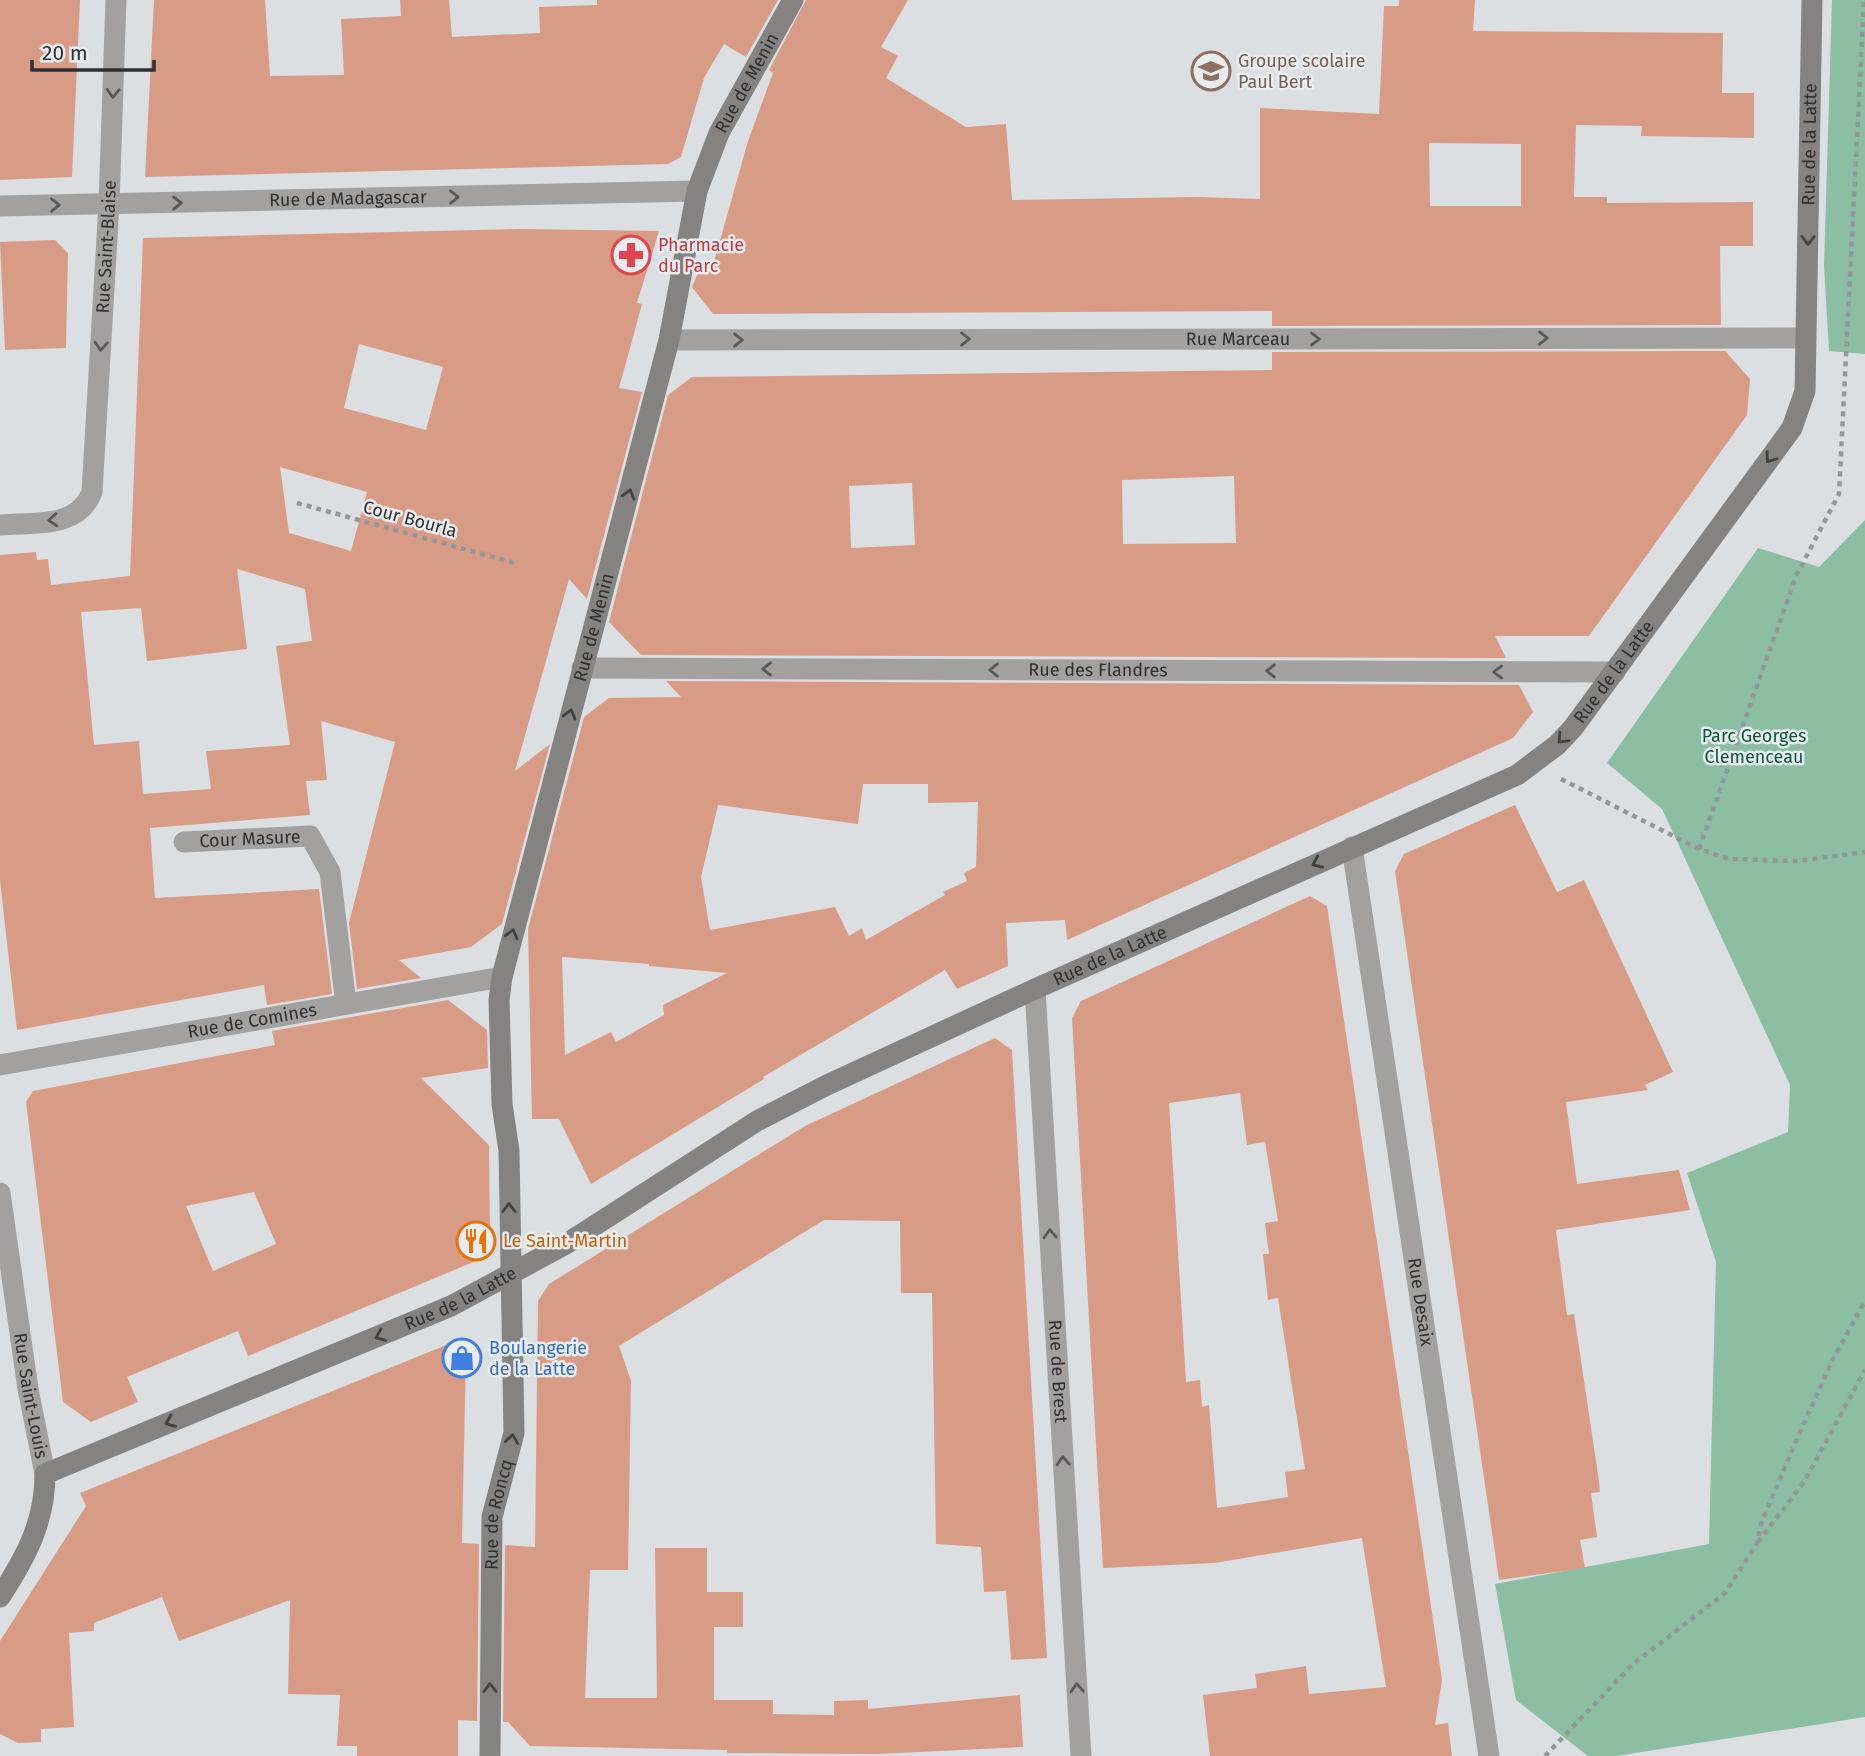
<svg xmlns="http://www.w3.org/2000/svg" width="1865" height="1756" viewBox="0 0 1865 1756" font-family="'Fira Sans',sans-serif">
<rect width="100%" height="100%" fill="#dcdfe1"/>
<!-- green -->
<g fill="#8bbea3">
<polygon points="1832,0 1865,0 1865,354 1829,351 1824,266"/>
<polygon points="1865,520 1865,1717 1616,1756 1588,1756 1516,1700 1495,1584 1709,1544 1716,1262 1687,1173 1788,1132 1790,1085 1662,809 1607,763 1758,548 1819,567"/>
</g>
<!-- building -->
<g fill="#d89b86" fill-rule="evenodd">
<polygon points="0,0 80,0 72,177 0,180"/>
<polygon points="154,0 265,0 270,76 344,75 341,19 401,16 400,0 449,0 452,37 540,33 539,7 597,5 597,0 778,0 746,57 724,44 704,78 681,157 668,164 145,177"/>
<path d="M 806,0 L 908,0 L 881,47 L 898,56 L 886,78 L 966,127 L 1006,124 L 1012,200 L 1197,197 L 1260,199 L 1260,108 L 1379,114 L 1384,6 L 1399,6 L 1399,0 L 1475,0 L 1473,31 L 1723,33 L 1722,93 L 1754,93 L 1754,138 L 1641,136 L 1642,126 L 1576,125 L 1574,197 L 1607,197 L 1607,203 L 1753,202 L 1753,246 L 1720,246 L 1721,325 L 1272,326 L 1272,311 L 713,314 L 692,287 L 702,263 L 712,269 L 748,141 L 773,73 L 769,70 ZM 1429,143 L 1521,144 L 1521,206 L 1430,206 Z"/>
<path d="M 520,229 L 659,231 L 637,303 L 642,304 L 619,388 L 642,392 L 587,599 L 569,579 L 515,771 L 550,744 L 502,924 L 471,947 L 399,960 L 421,978 L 357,989 L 349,923 L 395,742 L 321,721 L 327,780 L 306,781 L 310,815 L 150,828 L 155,898 L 319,889 L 332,994 L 267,1005 L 264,985 L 17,1030 L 0,881 L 0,555 L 36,552 L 37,560 L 48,559 L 51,585 L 130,576 L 143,238 ZM 359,344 L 443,367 L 426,430 L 344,408 ZM 280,467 L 367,492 L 351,551 L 289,533 ZM 237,569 L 305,589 L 312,641 L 276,646 L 290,745 L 206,751 L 211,789 L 143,794 L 139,741 L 94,745 L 81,612 L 141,608 L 147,661 L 247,649 Z"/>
<polygon points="55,240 68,253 66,348 5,350 0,242"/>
<path d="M 1725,351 L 1750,379 L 1747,415 L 1589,636 L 1495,636 L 1506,658 L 641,655 L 609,622 L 668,395 L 692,377 L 1272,370 L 1272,352 ZM 1234,476 L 1236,543 L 1123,544 L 1122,480 ZM 912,483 L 915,545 L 851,548 L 849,486 Z"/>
<path d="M 666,681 L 1519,685 L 1533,712 L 1513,738 L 1067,940 L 1065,920 L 1006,923 L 1008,966 L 957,989 L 945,970 L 763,1077 L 764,1079 L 591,1184 L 559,1119 L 532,1119 L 528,929 L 584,717 L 609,698 L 681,697 ZM 863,784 L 928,784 L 928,803 L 978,802 L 976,867 L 964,873 L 967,881 L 943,892 L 945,895 L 866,940 L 862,928 L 849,936 L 835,907 L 710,930 L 701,877 L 718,805 L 858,824 ZM 562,957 L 649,964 L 649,966 L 727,973 L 663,1005 L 664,1015 L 616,1042 L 611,1032 L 565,1055 Z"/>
<polygon points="1515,805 1557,892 1584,880 1673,1072 1645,1085 1648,1090 1566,1102 1577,1184 1679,1170 1690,1210 1556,1230 1567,1315 1574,1314 1599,1481 1600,1492 1591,1493 1597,1537 1580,1540 1585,1568 1499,1580 1395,871 1404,854"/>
<path d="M 1310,896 L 1327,906 L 1442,1680 L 1435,1725 L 1448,1723 L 1452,1756 L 1210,1756 L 1203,1695 L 1257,1688 L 1255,1674 L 1306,1666 L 1309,1694 L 1386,1687 L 1362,1538 L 1215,1563 L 1103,1568 L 1072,1018 L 1081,1001 ZM 1240,1093 L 1247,1145 L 1265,1142 L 1278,1221 L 1265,1223 L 1269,1254 L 1263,1254 L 1268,1300 L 1278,1298 L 1305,1469 L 1285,1472 L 1288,1497 L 1217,1508 L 1209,1405 L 1202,1407 L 1200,1380 L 1186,1382 L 1169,1103 Z"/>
<path d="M 448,1000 L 487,1030 L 488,1068 L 421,1078 L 489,1145 L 490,1244 L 483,1258 L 248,1356 L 238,1331 L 127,1377 L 138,1402 L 91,1422 L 63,1402 L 26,1102 L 33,1091 L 275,1045 L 272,1031 ZM 254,1192 L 276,1244 L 213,1271 L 186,1206 Z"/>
<polygon points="995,1038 1012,1050 1047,1658 1011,1660 1006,1591 984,1592 981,1547 936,1544 932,1293 901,1293 900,1221 824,1220 619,1346 631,1381 628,1570 590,1570 585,1698 657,1698 655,1548 707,1548 707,1592 743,1592 743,1627 714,1627 714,1700 773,1700 773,1714 834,1715 834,1701 868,1700 868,1709 1020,1695 1023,1747 878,1754 727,1753 727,1750 530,1746 508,1722 503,1722 505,1545 535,1547 538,1301 549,1284 805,1126"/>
<polygon points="449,1344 466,1352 462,1543 479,1544 477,1721 458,1720 458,1756 357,1756 357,1746 337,1746 340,1695 288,1694 290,1600 179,1641 162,1597 94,1623 94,1631 69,1633 74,1727 41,1729 41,1742 18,1743 0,1734 0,1641 86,1506 80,1493"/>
</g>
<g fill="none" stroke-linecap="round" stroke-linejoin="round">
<!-- path -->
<g stroke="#949798" stroke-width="4.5" stroke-dasharray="5 5" stroke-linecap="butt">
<polyline points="297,503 515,563"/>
<polyline points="1561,779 1699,849 1729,859 1797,861 1865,852"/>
<polyline points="1699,849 1796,576 1839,494 1864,0"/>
<polyline points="1758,1542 1804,1482 1865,1370"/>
<polyline points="1545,1756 1633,1664 1725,1593 1757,1543 1762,1521 1796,1441 1832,1361 1865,1301"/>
</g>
<!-- lane -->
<path stroke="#a3a1a0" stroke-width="21" id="s1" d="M 184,842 L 310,836 L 330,872 L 346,1004"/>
<!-- street -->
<g stroke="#a3a1a0" stroke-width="21">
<path id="s2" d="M 0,206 L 697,191"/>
<path id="s3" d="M 669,340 L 1806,338"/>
<path id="s4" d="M 0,525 C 34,522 78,529 92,492 L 109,204 L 116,0"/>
<path id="s5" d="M 582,668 L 1615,672"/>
<path id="s6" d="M 1352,847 L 1489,1756"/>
<path id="s7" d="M 1035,989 L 1081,1756"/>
<path id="s8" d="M 0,1065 L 502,977"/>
<path id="s9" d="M 0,1193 L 28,1389 L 45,1474"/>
</g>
<!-- secondary -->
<g stroke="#858382" stroke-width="21">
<path id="s10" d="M 0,1597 C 26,1557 45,1522 45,1474 L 451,1306 L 566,1244 L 757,1121 L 827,1085 L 1035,989 L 1517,775 L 1557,745 L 1573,728 L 1792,428 L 1805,391 L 1812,0"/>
<path id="s11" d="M 490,1756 L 492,1517 L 514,1433 L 509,1151 L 502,1104 L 499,1000 L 502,977 L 669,340 L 697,191 L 719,133 L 793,0"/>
</g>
</g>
<!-- one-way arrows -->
<defs><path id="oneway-chevron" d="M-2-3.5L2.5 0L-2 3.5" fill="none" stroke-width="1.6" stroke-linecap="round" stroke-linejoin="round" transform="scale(1.75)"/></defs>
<g stroke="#585858">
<use href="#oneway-chevron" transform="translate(113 93) rotate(92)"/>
<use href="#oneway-chevron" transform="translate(454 197) rotate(-1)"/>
<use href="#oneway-chevron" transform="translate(177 203) rotate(-1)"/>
<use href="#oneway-chevron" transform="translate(55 205) rotate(-1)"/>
<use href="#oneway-chevron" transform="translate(1543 338)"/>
<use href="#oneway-chevron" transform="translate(965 339)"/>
<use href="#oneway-chevron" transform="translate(1315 339)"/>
<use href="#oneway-chevron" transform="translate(738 340)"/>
<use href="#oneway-chevron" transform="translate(101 346) rotate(93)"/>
<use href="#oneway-chevron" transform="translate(53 520) rotate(176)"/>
<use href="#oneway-chevron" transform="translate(767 669) rotate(-180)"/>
<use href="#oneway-chevron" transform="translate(994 670) rotate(-180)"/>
<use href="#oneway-chevron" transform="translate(1271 671) rotate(-180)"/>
<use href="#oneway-chevron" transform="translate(1498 672) rotate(-180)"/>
<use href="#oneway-chevron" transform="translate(1050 1234) rotate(-93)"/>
<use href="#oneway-chevron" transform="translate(1063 1461) rotate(-93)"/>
<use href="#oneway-chevron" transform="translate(1077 1688) rotate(-93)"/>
</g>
<g stroke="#404141">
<use href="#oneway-chevron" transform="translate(1808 240) rotate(91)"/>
<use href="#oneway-chevron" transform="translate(1770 458) rotate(126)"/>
<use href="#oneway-chevron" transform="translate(629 494) rotate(-75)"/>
<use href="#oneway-chevron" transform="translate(570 714) rotate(-75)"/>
<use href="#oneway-chevron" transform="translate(1562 739) rotate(133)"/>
<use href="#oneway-chevron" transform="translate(1317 863) rotate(156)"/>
<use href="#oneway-chevron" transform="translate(512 934) rotate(-76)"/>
<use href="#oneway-chevron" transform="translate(509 1208) rotate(-90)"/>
<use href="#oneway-chevron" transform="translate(380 1336) rotate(158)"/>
<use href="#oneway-chevron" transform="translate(170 1422) rotate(158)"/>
<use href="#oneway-chevron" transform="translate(512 1439) rotate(-81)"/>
<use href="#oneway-chevron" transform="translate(490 1688) rotate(-90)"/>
</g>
<!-- icons -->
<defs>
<symbol id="school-ring" viewBox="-11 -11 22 22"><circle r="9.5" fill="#e9ecef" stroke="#8d6e63" stroke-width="1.5"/><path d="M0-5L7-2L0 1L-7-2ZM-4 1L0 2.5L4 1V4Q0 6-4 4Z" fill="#8d6e63"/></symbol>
<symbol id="pharmacy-ring" viewBox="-11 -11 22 22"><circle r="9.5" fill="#e9ecef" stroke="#e0444e" stroke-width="1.5"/><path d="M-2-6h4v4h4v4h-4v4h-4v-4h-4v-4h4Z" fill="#e0444e"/></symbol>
<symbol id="restaurant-ring" viewBox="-11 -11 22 22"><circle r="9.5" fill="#e9ecef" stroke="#e8710a" stroke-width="1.5"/><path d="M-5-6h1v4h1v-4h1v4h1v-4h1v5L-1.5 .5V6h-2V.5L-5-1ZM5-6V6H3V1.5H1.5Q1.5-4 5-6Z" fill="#e8710a"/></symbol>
<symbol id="shop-ring" viewBox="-11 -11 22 22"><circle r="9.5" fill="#e9ecef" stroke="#3f7fe0" stroke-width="1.5"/><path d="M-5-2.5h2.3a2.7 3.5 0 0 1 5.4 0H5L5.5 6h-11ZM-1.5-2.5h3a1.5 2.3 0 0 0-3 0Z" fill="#3f7fe0"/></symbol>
</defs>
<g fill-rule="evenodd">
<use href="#school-ring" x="1189" y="49" width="44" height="44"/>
<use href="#pharmacy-ring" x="609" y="233" width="44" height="44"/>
<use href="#restaurant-ring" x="454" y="1219" width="44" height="44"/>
<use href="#shop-ring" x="440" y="1336" width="44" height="44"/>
</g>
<g text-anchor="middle" stroke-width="5" stroke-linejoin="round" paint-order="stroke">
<!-- education labels -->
<g font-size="18" fill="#785e54" stroke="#e9ecef" text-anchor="start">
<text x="1238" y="67">Groupe scolaire<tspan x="1238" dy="21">Paul Bert</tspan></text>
</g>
<!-- street labels -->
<g font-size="18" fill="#2f3031" stroke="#e9ecef">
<text dy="6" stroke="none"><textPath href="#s11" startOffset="1712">Rue de Menin</textPath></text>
<text dy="6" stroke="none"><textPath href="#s10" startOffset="2496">Rue de la Latte</textPath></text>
<text dy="6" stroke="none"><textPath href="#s2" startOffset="348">Rue de Madagascar</textPath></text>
<text dy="6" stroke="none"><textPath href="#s4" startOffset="350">Rue Saint-Blaise</textPath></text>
<text dy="6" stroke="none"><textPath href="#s3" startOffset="569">Rue Marceau</textPath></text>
<text transform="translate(410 519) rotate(15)" y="6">Cour Bourla</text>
<text dy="6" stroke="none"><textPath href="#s11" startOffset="1144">Rue de Menin</textPath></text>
<text dy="6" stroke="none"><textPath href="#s5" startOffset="516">Rue des Flandres</textPath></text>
<text dy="6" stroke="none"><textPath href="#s10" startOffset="1908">Rue de la Latte</textPath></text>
<text dy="6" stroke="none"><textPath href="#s1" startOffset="66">Cour Masure</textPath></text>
<text dy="6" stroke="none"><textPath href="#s10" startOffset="1320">Rue de la Latte</textPath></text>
<text dy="6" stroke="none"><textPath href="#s8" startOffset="256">Rue de Comines</textPath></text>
<text dy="6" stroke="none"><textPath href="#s10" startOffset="584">Rue de la Latte</textPath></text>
<text dy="6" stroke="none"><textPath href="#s6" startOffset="460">Rue Desaix</textPath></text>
<text dy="6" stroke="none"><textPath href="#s7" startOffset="383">Rue de Brest</textPath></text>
<text dy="6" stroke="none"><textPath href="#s9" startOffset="205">Rue Saint-Louis</textPath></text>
<text dy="6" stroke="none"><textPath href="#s11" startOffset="242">Rue de Roncq</textPath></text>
</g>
<!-- health labels -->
<g font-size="18" fill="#be3a42" stroke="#e9ecef" text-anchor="start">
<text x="658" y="251">Pharmacie<tspan x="658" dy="21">du Parc</tspan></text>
</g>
<!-- park labels -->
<g font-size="18" fill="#0b593c" stroke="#e9ecef">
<text x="1754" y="742">Parc Georges<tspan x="1754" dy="21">Clemenceau</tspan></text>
</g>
<!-- food labels -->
<g font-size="18" fill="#c56008" stroke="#e9ecef" text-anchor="start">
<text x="503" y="1247">Le Saint-Martin</text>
</g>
<!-- shop labels -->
<g font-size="18" fill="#366cbe" stroke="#e9ecef" text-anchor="start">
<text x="489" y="1354">Boulangerie<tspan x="489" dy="21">de la Latte</tspan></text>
</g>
</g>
<!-- scale -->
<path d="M32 60v10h122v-10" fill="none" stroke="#2f3031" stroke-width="3.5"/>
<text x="42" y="60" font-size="21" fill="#2f3031" stroke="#e9ecef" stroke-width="5" paint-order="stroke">20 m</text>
</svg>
